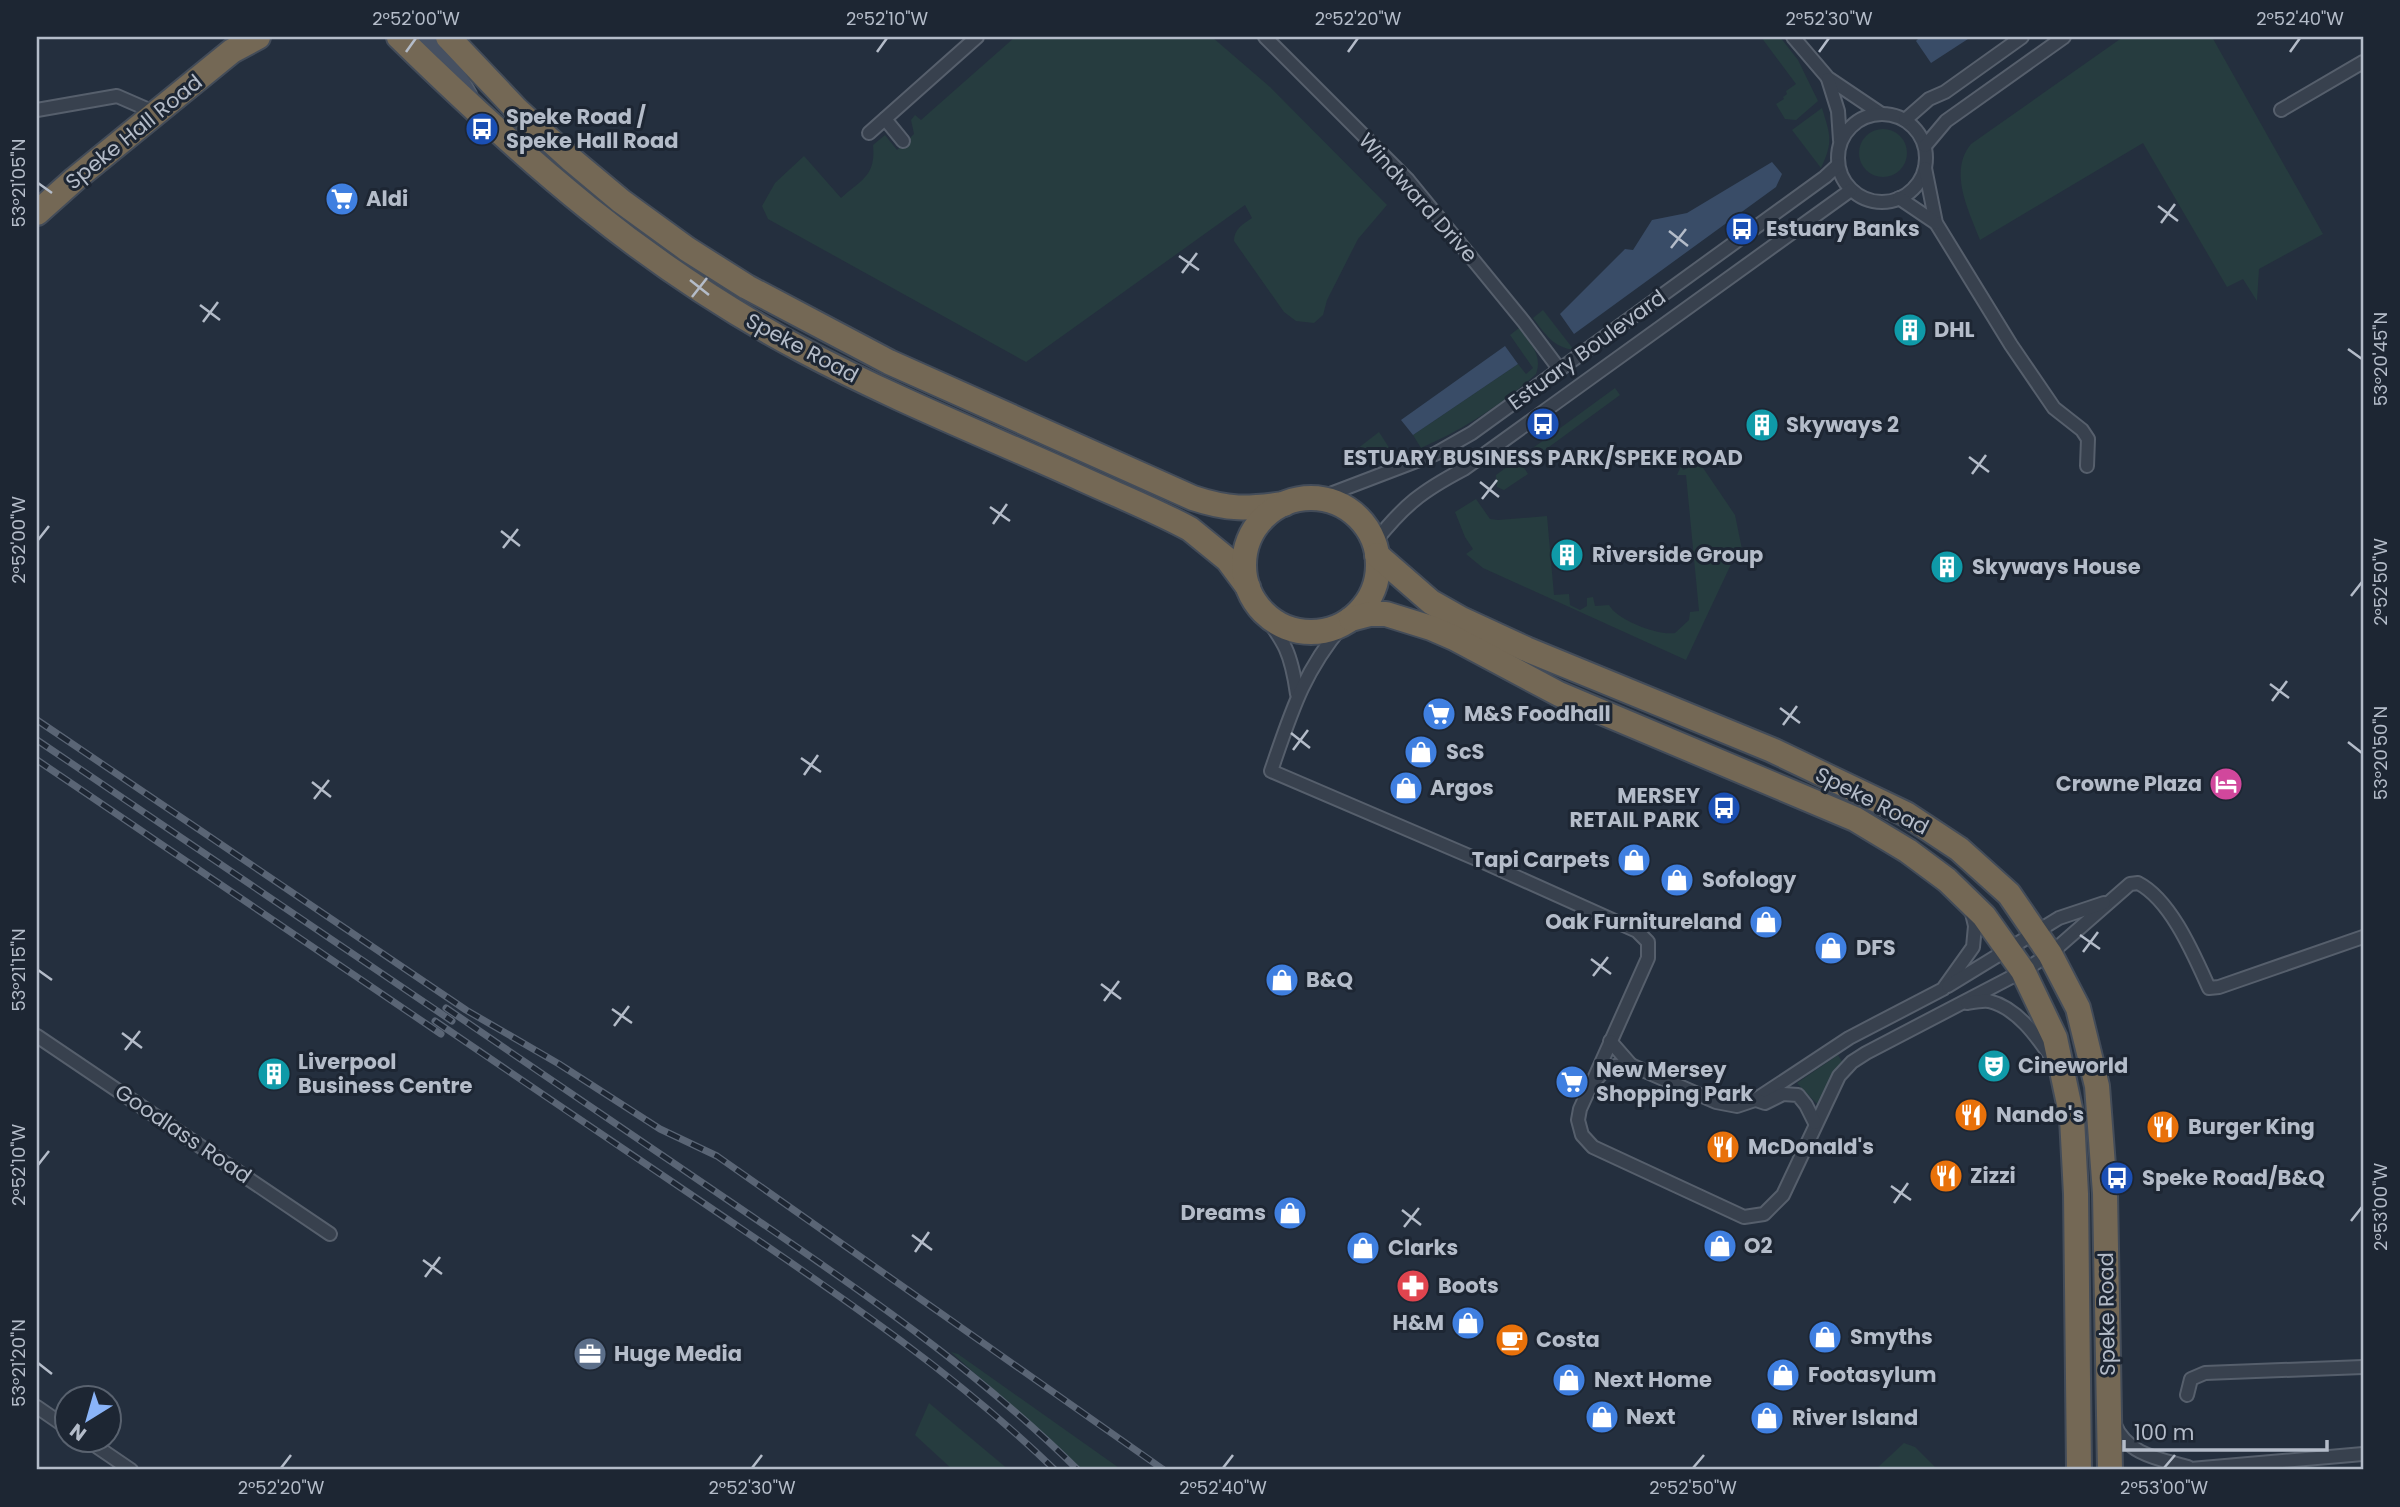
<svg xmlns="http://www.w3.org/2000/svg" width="2400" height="1507" viewBox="0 0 2400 1507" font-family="Poppins,sans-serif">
<rect width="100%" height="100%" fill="#242f3e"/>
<!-- green -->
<g fill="#263c3f">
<path d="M 1015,37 L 1212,37 L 1270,87 L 1387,205 L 1358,239 L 1327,300 L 1323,315 L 1314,323 L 1296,321 L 1284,312 L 1234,241 C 1234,229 1243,224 1252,218 L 1245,205 L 1026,362 L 768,219 L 762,206 L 775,183 L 804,156 L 841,198 C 862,179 876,176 873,145 L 885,135 L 897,150 L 914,134 L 911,120 L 915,115 L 921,120 Z"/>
<polygon points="1761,37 1780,37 1798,60 1818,101 1796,120 1785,119 1776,104 1784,99 1783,97 1787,94 1786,91 1796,84"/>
<path d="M 2123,37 L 2212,37 L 2323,234 L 2259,269 L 2257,301 L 2243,279 L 2227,287 L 2143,143 L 1980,240 C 1969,211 1948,172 1971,144 Z"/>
<path d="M 1822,108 C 1830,135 1834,141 1821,168 L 1792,130 Z"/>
<circle cx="1883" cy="153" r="24"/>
<path d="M 1543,310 L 1574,350 C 1553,347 1545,334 1533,318 Z"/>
<path d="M 1519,328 C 1530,343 1543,355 1536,374 C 1503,404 1462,430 1421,448 L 1413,435 L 1518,364 L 1526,374 L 1533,368 L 1510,335 Z"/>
<polygon points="1615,388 1620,395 1523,466 1528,474 1504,490 1497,487 1496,475"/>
<polygon points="1379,432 1395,457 1369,465 1357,449"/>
<path d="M 1695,456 L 1735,515 L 1742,549 L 1733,560 L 1686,660 L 1483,568 L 1466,554 L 1473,549 L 1465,537 L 1455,512 L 1476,499 L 1490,519 L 1498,520 L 1547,516 L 1554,595 L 1569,594 L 1570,605 L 1580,610 L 1587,606 L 1587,598 L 1593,597 L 1595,606 L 1609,605 C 1617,620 1658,636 1675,633 L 1689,620 L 1690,612 L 1699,611 L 1686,475 L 1677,475 L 1681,466 L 1683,470 L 1688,468 Z"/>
<polygon points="1838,1055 1843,1063 1830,1080 1817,1104 1797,1083"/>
<polygon points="951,1352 958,1354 1122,1470 1083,1470"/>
<polygon points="929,1403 1009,1470 953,1470 915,1435"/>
<polygon points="1904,1443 1915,1447 1938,1470 1875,1470"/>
</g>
<!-- water -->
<g fill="#394c67">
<polygon points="1920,37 1971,37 1931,63 1916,41"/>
<polygon points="1772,162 1782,174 1776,187 1574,334 1560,314 1625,249 1633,250 1652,220 1687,213"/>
<polygon points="1505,346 1518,364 1413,435 1401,420"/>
</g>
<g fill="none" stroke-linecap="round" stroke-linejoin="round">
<defs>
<g id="street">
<polyline points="1265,37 1408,180 1524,322 1560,370"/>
<polyline points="1793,37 1828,78 1880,113"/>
<polyline points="1828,79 1838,111 1840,140"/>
<polyline points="37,110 117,96 156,113"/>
<polyline points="2281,110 2363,62"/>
<circle cx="1882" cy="158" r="44"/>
<polyline points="885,119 903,141"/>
<polyline points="1905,120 1929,99 1945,92 2022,37"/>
<polyline points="869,133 977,37"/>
<polyline points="1925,146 1946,121 2064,37"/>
<polyline points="1925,168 1936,223 2011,345 2054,408 2082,430 2088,439 2087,466"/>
<polyline points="1899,198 1936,223"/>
<polyline points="1317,499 1435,454 1472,433 1825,177 1838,165"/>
<path d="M 1374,543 C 1404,505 1422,491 1464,469 L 1851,190"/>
<path d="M 1260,609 C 1285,643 1291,652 1297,694"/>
<path d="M 1343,625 C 1303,672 1291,713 1271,771 L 1481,861 L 1637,931 L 1648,942 L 1648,958 L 1594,1079"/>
<path d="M 1971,909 L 1975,926 L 1973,947 L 1943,989 L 1849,1038 L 1755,1100 L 1737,1106 L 1716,1102 L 1631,1065 L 1615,1066 L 1604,1071 L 1591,1085 L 1580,1109 L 1578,1120 L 1582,1135 L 1593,1147 L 1744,1217 L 1764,1214 L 1783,1195 L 1839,1076 L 1852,1062 L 1866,1053 L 2023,971 L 2050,954 L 2130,884 L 2138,883 C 2171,900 2194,955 2209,988 L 2219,987 L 2363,937"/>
<polyline points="1948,986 2059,918 2104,903"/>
<path d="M 1967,1003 C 1973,1002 1983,1000 1989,1001 C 2018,1008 2038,1038 2053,1060"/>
<polyline points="37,1036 330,1234"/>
<polyline points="1610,1041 1631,1065"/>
<polyline points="1756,1100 1765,1103 1783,1094 1798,1095 1806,1105 1815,1123"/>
<polyline points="2187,1395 2191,1379 2205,1373 2363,1367"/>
<polyline points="37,1407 66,1427"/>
<path d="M 2114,1423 C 2127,1455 2159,1459 2188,1467"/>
<polyline points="87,1440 131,1470"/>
<polyline points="2179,1470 2363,1454"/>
</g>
<polyline id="secondary" points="423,37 451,66 468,96"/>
<g id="highway">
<path d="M 399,37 C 525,160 645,267 802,350 C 892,398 987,436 1080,478 C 1117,495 1155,510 1190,529 L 1228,560 L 1248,587"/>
<path d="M 448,37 L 517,110 L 572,160 L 621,201 L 687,249 L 747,287 L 889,362 L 1193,498 C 1229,510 1247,509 1284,504"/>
<polyline points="37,213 75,179 232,51 258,37"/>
<circle cx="1311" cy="565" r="67"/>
<polyline points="1377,555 1431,602 1461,619 1526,649 1772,750 1906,814 1959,849 2009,894 2050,954 2078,1008 2097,1086 2105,1193 2110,1470"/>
<polyline points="1351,619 1370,614 1386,614 1431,628 1454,638 1559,694 1855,819 1908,851 1947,880 1984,916 2023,971 2055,1038 2072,1118 2076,1194 2079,1470"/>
</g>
</defs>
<!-- street casing -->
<use href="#street" stroke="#565f6c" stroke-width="16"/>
<!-- secondary casing -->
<use href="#secondary" stroke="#565f6c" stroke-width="21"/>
<!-- highway casing -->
<use href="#highway" stroke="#434c59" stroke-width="28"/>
<!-- street -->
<use href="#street" stroke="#38414e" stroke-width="12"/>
<!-- secondary -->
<use href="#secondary" stroke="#465061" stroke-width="18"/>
<!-- highway -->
<use href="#highway" stroke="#746855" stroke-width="24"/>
<defs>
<g id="rail">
<polyline points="37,720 466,1010 559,1064 660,1129 717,1156 1164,1470"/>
<polyline points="37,740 452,1021"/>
<polyline points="37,760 441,1034"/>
<path d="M 446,1008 C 545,1076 644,1143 744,1211 C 860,1290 977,1370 1078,1470"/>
<path d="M 435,1021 C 533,1088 632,1155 730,1221 C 843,1298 957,1375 1055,1470"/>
</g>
</defs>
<!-- rail casing -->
<use href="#rail" stroke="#5a6575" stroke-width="7"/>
<!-- rail -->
<use href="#rail" stroke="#1d2633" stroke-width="4.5" stroke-dasharray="13" stroke-linecap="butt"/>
</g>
<!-- ticks -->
<path fill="none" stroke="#b4bcc9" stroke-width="2.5" d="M 406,52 L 416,38M 877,52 L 887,38M 1348,52 L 1358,38M 1819,52 L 1829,38M 2290,52 L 2300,38M 38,183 L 52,193M 2158,206 L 2178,221M 2161,223 L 2175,204M 1669,231 L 1688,246M 1671,248 L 1686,229M 1179,256 L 1199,270M 1182,273 L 1197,253M 690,280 L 709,295M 692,297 L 707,278M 200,305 L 220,320M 203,322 L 218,302M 2348,349 L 2362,359M 1969,457 L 1989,472M 1972,474 L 1986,455M 1480,482 L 1499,497M 1482,499 L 1497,480M 990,507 L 1010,521M 993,524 L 1007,504M 501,531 L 520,546M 38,540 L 49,526M 503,548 L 518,529M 2351,596 L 2362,582M 2270,684 L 2289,698M 2272,701 L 2287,681M 1780,708 L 1800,723M 1783,725 L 1797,706M 1291,733 L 1310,748M 2348,742 L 2362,753M 1293,750 L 1308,730M 801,758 L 821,772M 804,775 L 818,755M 312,782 L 331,797M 314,799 L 329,780M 2080,935 L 2100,949M 2083,952 L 2098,932M 1591,959 L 1611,974M 38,970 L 52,980M 1593,976 L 1608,957M 1101,984 L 1121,999M 1104,1001 L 1119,981M 612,1009 L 632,1023M 614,1026 L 629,1006M 122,1033 L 142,1048M 125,1050 L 140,1031M 38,1165 L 49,1151M 1891,1186 L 1911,1200M 1894,1203 L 1908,1183M 1402,1210 L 1421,1225M 2351,1221 L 2362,1207M 1404,1227 L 1419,1208M 912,1235 L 932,1250M 915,1252 L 929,1232M 423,1260 L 442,1274M 425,1277 L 440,1257M 38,1363 L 52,1374M 281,1468 L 291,1455M 752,1468 L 762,1455M 1223,1468 L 1233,1455M 1693,1468 L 1704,1455M 2164,1468 L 2175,1455"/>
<!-- icons -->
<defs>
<symbol id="bus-disc" viewBox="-11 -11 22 22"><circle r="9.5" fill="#1a4fb4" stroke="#1d2633"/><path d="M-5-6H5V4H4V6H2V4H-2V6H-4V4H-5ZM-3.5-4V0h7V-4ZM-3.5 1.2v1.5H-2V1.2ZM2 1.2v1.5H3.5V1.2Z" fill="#fff"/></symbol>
<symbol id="supermarket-disc" viewBox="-11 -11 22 22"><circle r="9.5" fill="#3f7fe0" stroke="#1d2633"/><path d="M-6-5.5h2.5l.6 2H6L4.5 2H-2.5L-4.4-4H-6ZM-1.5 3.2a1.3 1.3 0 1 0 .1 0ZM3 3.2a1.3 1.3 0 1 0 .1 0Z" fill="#fff"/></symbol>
<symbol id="building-disc" viewBox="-11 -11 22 22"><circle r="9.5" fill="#0f9aa8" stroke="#1d2633"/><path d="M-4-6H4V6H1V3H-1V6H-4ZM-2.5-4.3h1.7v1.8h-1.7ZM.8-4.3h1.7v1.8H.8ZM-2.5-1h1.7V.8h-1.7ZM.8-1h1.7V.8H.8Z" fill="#fff"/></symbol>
<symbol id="shop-disc" viewBox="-11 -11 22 22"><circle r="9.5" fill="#3f7fe0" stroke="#1d2633"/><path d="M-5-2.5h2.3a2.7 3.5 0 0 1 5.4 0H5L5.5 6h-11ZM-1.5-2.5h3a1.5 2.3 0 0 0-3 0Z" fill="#fff"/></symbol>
<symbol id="hotel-disc" viewBox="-11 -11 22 22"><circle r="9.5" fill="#d1479c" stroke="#1d2633"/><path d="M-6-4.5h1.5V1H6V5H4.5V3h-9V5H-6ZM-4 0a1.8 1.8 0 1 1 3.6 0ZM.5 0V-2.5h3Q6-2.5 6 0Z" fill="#fff"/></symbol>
<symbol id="theatre-disc" viewBox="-11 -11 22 22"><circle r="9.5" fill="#0f9aa8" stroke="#1d2633"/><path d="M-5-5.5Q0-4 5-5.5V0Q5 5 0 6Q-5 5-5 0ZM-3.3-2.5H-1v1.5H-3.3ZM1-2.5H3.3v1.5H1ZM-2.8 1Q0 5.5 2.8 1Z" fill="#fff"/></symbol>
<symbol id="restaurant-disc" viewBox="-11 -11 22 22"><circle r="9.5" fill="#e8710a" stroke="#1d2633"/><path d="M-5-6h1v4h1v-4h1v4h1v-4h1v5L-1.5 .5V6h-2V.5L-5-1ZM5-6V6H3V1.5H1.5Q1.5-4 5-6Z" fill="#fff"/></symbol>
<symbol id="pharmacy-disc" viewBox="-11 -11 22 22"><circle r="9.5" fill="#e0444e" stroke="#1d2633"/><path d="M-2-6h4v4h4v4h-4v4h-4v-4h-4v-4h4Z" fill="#fff"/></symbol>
<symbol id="cafe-disc" viewBox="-11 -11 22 22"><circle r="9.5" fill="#e8710a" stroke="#1d2633"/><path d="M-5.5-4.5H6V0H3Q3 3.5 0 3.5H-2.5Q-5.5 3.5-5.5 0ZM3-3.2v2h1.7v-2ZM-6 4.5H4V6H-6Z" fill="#fff"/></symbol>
<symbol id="office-disc" viewBox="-11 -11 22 22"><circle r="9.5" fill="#5c6f8a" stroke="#1d2633"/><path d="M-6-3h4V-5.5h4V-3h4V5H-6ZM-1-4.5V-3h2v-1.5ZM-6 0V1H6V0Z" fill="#fff"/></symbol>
</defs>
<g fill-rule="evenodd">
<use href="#bus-disc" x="463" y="110" width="38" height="38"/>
<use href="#supermarket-disc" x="323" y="180" width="38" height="38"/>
<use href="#bus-disc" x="1723" y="210" width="38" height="38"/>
<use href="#building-disc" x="1891" y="311" width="38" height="38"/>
<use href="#bus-disc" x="1524" y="405" width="38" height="38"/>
<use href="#building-disc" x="1743" y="406" width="38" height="38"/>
<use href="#building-disc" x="1548" y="536" width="38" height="38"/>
<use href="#building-disc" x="1928" y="548" width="38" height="38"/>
<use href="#supermarket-disc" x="1420" y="695" width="38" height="38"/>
<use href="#shop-disc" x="1402" y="733" width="38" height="38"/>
<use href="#hotel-disc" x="2207" y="765" width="38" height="38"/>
<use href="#shop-disc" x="1387" y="769" width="38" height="38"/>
<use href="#bus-disc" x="1705" y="789" width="38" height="38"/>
<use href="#shop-disc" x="1615" y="841" width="38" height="38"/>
<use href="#shop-disc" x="1658" y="861" width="38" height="38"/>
<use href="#shop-disc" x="1747" y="903" width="38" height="38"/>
<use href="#shop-disc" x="1812" y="929" width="38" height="38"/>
<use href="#shop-disc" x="1263" y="961" width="38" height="38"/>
<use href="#theatre-disc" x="1975" y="1047" width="38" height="38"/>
<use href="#building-disc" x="255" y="1055" width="38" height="38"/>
<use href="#supermarket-disc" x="1553" y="1063" width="38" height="38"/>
<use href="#restaurant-disc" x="1952" y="1096" width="38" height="38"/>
<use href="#restaurant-disc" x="2144" y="1108" width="38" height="38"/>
<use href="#restaurant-disc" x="1704" y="1128" width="38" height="38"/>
<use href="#restaurant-disc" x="1927" y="1157" width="38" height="38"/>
<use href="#bus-disc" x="2098" y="1159" width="38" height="38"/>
<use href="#shop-disc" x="1271" y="1194" width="38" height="38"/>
<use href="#shop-disc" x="1701" y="1227" width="38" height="38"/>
<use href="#shop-disc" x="1344" y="1229" width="38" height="38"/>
<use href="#pharmacy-disc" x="1394" y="1267" width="38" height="38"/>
<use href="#shop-disc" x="1449" y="1304" width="38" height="38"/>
<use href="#shop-disc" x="1806" y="1318" width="38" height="38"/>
<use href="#cafe-disc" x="1493" y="1321" width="38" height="38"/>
<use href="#office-disc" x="571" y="1335" width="38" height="38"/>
<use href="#shop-disc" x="1764" y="1356" width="38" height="38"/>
<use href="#shop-disc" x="1550" y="1361" width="38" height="38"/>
<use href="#shop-disc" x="1583" y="1398" width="38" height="38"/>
<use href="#shop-disc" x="1748" y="1399" width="38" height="38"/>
</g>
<g text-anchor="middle" stroke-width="6" stroke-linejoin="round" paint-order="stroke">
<!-- poi labels -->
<g font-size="21" font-weight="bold" fill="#b4bcc9" stroke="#1d2633" text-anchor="start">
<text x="506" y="124">Speke Road /<tspan x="506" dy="24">Speke Hall Road</tspan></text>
<text x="366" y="206">Aldi</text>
<text x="1766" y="236">Estuary Banks</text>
<text x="1934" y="337">DHL</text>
<text x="1786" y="432">Skyways 2</text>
<text x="1543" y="465" text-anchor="middle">ESTUARY BUSINESS PARK/SPEKE ROAD</text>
<text x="1592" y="562">Riverside Group</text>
<text x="1972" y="574">Skyways House</text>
<text x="1464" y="721">M&amp;S Foodhall</text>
<text x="1446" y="759">ScS</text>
<text x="2202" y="791" text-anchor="end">Crowne Plaza</text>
<text x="1430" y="795">Argos</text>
<text x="1700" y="803" text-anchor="end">MERSEY<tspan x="1700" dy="24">RETAIL PARK</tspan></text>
<text x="1610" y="867" text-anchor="end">Tapi Carpets</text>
<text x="1702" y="887">Sofology</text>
<text x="1742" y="929" text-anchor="end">Oak Furnitureland</text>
<text x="1856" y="955">DFS</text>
<text x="1306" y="987">B&amp;Q</text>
<text x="298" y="1069">Liverpool<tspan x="298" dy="24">Business Centre</tspan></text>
<text x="2018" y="1073">Cineworld</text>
<text x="1596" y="1077">New Mersey<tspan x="1596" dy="24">Shopping Park</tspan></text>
<text x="1996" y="1122">Nando's</text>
<text x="2188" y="1134">Burger King</text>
<text x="1748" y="1154">McDonald's</text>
<text x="1970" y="1183">Zizzi</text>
<text x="2142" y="1185">Speke Road/B&amp;Q</text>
<text x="1266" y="1220" text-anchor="end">Dreams</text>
<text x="1744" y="1253">O2</text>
<text x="1388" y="1255">Clarks</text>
<text x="1438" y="1293">Boots</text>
<text x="1444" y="1330" text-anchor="end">H&amp;M</text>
<text x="1850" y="1344">Smyths</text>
<text x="1536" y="1347">Costa</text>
<text x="614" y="1361">Huge Media</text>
<text x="1808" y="1382">Footasylum</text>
<text x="1594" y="1387">Next Home</text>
<text x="1626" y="1424">Next</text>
<text x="1792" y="1425">River Island</text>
</g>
<!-- street labels -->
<g font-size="21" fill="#b4bcc9" stroke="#1d2633">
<text transform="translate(134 132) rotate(-39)" y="7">Speke Hall Road</text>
<text transform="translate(1418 198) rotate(48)" y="7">Windward Drive</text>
<text transform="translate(802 348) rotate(28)" y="7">Speke Road</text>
<text transform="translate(1587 350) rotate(-36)" y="7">Estuary Boulevard</text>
<text transform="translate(1872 801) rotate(27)" y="7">Speke Road</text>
<text transform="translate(183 1134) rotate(34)" y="7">Goodlass Road</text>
<text transform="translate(2107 1314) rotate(-91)" y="7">Speke Road</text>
</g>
</g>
<!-- border -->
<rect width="2400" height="1507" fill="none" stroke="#1d2633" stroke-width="77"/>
<!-- north arrow -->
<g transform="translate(88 1419) rotate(217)"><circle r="33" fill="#1d2633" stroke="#59626f" stroke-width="2"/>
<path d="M0-5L12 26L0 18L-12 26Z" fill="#8ab4f8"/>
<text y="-10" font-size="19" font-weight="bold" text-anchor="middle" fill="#b4bcc9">N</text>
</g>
<!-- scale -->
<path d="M2124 1440v10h203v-10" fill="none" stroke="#b4bcc9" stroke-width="3.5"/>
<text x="2134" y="1440" font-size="21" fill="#b4bcc9" stroke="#1d2633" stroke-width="5" paint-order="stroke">100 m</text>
<rect x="38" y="38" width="2324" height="1430" fill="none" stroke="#b4bcc9" stroke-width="2.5"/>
<g font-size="18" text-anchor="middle" fill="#b4bcc9">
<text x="416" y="25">2°52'00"W</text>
<text x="887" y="25">2°52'10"W</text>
<text x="1358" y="25">2°52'20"W</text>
<text x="1829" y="25">2°52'30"W</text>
<text x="2300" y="25">2°52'40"W</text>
<text transform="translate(19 183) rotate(-90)" y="6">53°21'05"N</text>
<text transform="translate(2381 359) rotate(-90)" y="6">53°20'45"N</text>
<text transform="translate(19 540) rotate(-90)" y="6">2°52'00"W</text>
<text transform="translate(2381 582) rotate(-90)" y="6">2°52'50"W</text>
<text transform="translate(2381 753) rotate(-90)" y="6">53°20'50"N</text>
<text transform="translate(19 970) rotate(-90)" y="6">53°21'15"N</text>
<text transform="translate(19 1165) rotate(-90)" y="6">2°52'10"W</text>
<text transform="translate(2381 1207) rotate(-90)" y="6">2°53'00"W</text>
<text transform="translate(19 1363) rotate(-90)" y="6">53°21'20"N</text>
<text x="281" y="1494">2°52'20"W</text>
<text x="752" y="1494">2°52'30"W</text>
<text x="1223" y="1494">2°52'40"W</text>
<text x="1693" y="1494">2°52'50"W</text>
<text x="2164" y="1494">2°53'00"W</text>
</g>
</svg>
